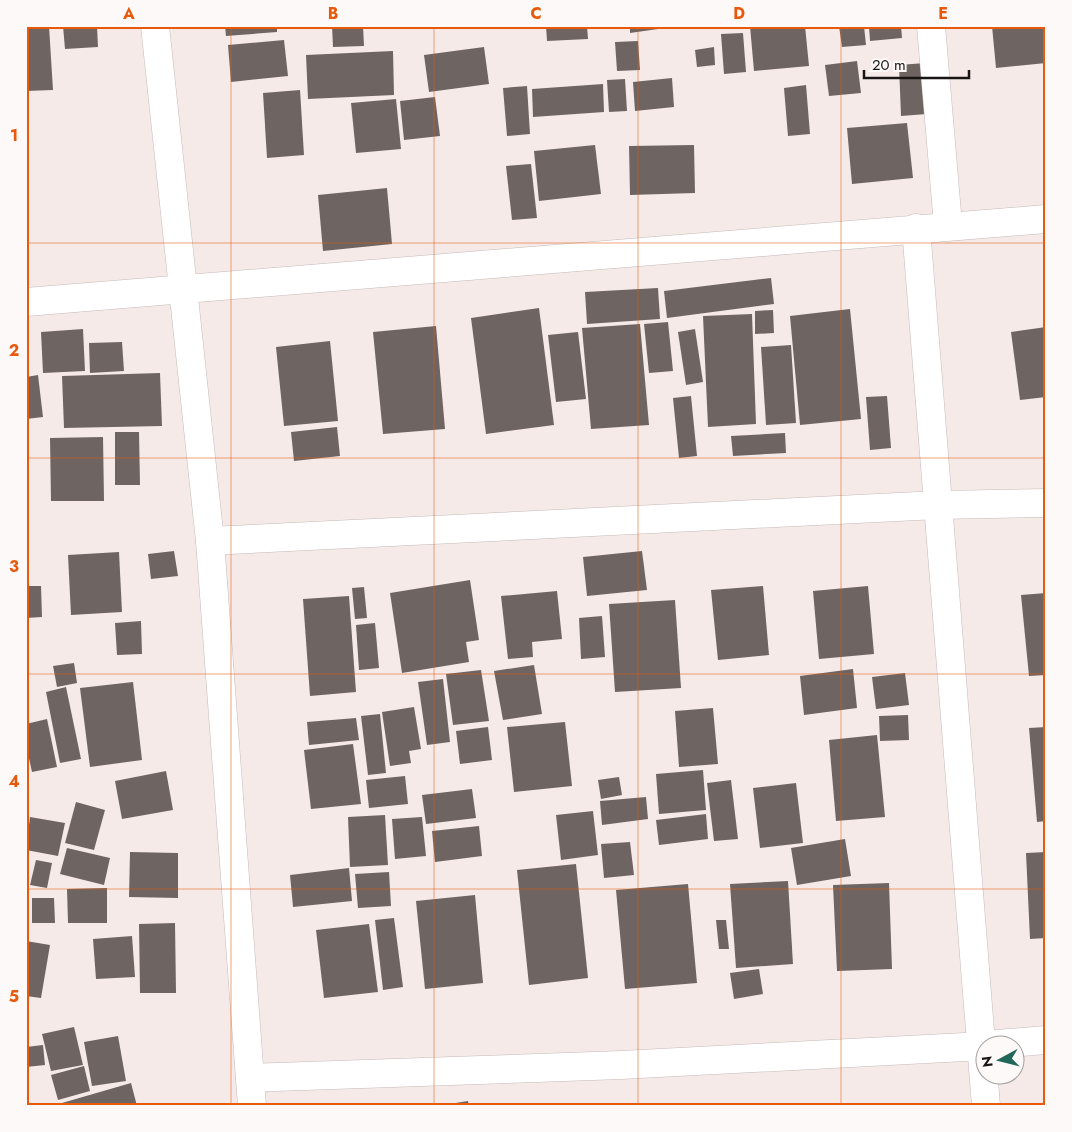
<svg xmlns="http://www.w3.org/2000/svg" width="1072" height="1132" viewBox="0 0 1072 1132" font-family="Jost,sans-serif">
<rect width="100%" height="100%" fill="#f6eae9"/>
<!-- building -->
<g fill="#6e6563">
<polygon points="49,26 53,90 26,91 26,27"/>
<polygon points="63,26 97,26 98,47 65,49"/>
<polygon points="225,26 277,26 277,32 226,36"/>
<polygon points="332,26 363,26 364,46 333,47"/>
<polygon points="546,26 587,26 588,39 547,41"/>
<polygon points="630,26 672,26 672,27 630,33"/>
<polygon points="750,26 805,26 809,66 754,71"/>
<polygon points="839,26 864,26 866,45 842,47"/>
<polygon points="869,26 901,26 902,38 870,41"/>
<polygon points="992,26 1046,26 1046,63 996,68"/>
<polygon points="743,33 746,72 724,74 721,34"/>
<polygon points="284,40 288,76 231,82 228,45"/>
<polygon points="638,41 640,70 617,71 615,42"/>
<polygon points="484,47 489,84 429,92 424,55"/>
<polygon points="714,47 715,65 697,67 695,50"/>
<polygon points="393,51 394,95 308,99 306,55"/>
<polygon points="857,61 861,93 829,96 825,65"/>
<polygon points="925,63 927,114 901,116 899,65"/>
<polygon points="672,78 674,107 635,111 633,82"/>
<polygon points="625,79 627,111 609,112 607,80"/>
<polygon points="603,84 604,112 533,117 532,89"/>
<polygon points="806,85 810,134 788,136 784,88"/>
<polygon points="527,86 530,134 507,136 503,88"/>
<polygon points="300,90 304,155 267,158 263,93"/>
<polygon points="435,97 440,136 404,140 400,101"/>
<polygon points="396,99 401,149 356,153 351,103"/>
<polygon points="907,123 913,178 852,184 847,128"/>
<polygon points="595,145 601,194 539,201 534,151"/>
<polygon points="694,145 695,193 630,195 629,146"/>
<polygon points="531,164 537,218 512,220 506,166"/>
<polygon points="387,188 392,244 323,251 318,195"/>
<polygon points="771,278 774,304 667,318 664,291"/>
<polygon points="658,288 660,319 587,324 585,292"/>
<polygon points="539,308 554,425 486,434 471,318"/>
<polygon points="850,309 861,419 800,425 790,316"/>
<polygon points="773,310 774,333 755,334 755,311"/>
<polygon points="752,314 756,424 708,427 703,316"/>
<polygon points="668,322 673,371 649,373 644,324"/>
<polygon points="640,324 649,425 591,429 582,328"/>
<polygon points="436,326 445,429 383,434 373,332"/>
<polygon points="1046,327 1046,397 1020,400 1011,332"/>
<polygon points="83,329 85,371 43,373 41,332"/>
<polygon points="695,329 703,382 686,385 678,332"/>
<polygon points="578,332 586,399 556,402 548,335"/>
<polygon points="330,341 338,421 284,426 276,347"/>
<polygon points="122,342 124,371 90,373 89,343"/>
<polygon points="791,345 796,423 766,425 761,347"/>
<polygon points="160,373 162,426 64,428 62,376"/>
<polygon points="38,375 43,417 26,419 26,377"/>
<polygon points="691,396 697,456 679,458 673,398"/>
<polygon points="887,396 891,448 870,450 866,397"/>
<polygon points="337,427 340,456 294,461 291,432"/>
<polygon points="115,432 139,432 140,485 115,485"/>
<polygon points="785,433 786,453 733,456 731,436"/>
<polygon points="103,437 104,501 51,501 50,438"/>
<polygon points="174,551 178,576 151,579 148,554"/>
<polygon points="642,551 647,590 587,596 583,557"/>
<polygon points="119,552 122,612 71,615 68,555"/>
<polygon points="470,580 479,640 466,642 469,662 402,673 390,593"/>
<polygon points="26,586 41,586 42,617 26,618"/>
<polygon points="763,586 769,655 718,660 711,590"/>
<polygon points="868,586 874,654 819,659 813,591"/>
<polygon points="364,587 367,618 355,619 352,588"/>
<polygon points="557,591 562,639 532,642 533,657 508,659 501,596"/>
<polygon points="1046,593 1046,675 1029,676 1021,595"/>
<polygon points="349,596 356,692 310,696 303,599"/>
<polygon points="675,600 681,688 615,692 609,604"/>
<polygon points="602,616 605,657 581,659 579,618"/>
<polygon points="141,621 142,654 117,655 115,623"/>
<polygon points="375,623 379,668 359,670 356,625"/>
<polygon points="74,663 77,683 57,687 53,666"/>
<polygon points="534,665 542,714 503,720 494,671"/>
<polygon points="853,669 857,708 804,715 800,676"/>
<polygon points="481,670 489,721 453,725 446,674"/>
<polygon points="905,673 909,705 876,709 872,677"/>
<polygon points="443,679 450,742 427,745 418,682"/>
<polygon points="133,682 142,760 90,767 80,688"/>
<polygon points="66,687 81,759 60,763 46,692"/>
<polygon points="414,707 421,749 409,751 411,763 390,766 382,712"/>
<polygon points="713,708 718,764 679,767 675,711"/>
<polygon points="380,714 386,773 368,775 361,716"/>
<polygon points="908,715 909,740 880,741 879,716"/>
<polygon points="356,718 359,740 309,745 307,722"/>
<polygon points="47,719 57,767 32,772 26,745 26,724"/>
<polygon points="565,722 572,786 514,792 507,727"/>
<polygon points="488,727 492,760 460,764 456,731"/>
<polygon points="1046,727 1046,821 1037,822 1029,728"/>
<polygon points="877,735 885,817 836,821 829,740"/>
<polygon points="353,744 361,804 311,809 304,750"/>
<polygon points="703,770 706,810 659,814 656,774"/>
<polygon points="166,771 173,810 122,819 115,781"/>
<polygon points="405,776 408,804 369,808 366,780"/>
<polygon points="619,777 622,795 601,799 598,780"/>
<polygon points="731,780 738,839 714,841 707,783"/>
<polygon points="796,783 803,843 760,848 753,788"/>
<polygon points="472,789 476,818 426,824 422,795"/>
<polygon points="646,797 648,819 602,825 600,801"/>
<polygon points="76,802 105,810 94,850 65,843"/>
<polygon points="593,811 598,855 561,860 556,815"/>
<polygon points="706,814 708,839 659,845 656,820"/>
<polygon points="385,815 388,865 350,867 348,817"/>
<polygon points="30,817 65,823 58,856 26,850"/>
<polygon points="422,817 426,856 395,859 392,819"/>
<polygon points="479,826 482,856 435,862 432,831"/>
<polygon points="845,839 851,876 797,885 791,848"/>
<polygon points="630,842 634,875 604,878 601,844"/>
<polygon points="67,848 110,858 104,885 60,874"/>
<polygon points="130,852 178,853 178,898 129,897"/>
<polygon points="1046,852 1046,938 1030,939 1026,853"/>
<polygon points="36,860 52,863 47,888 30,885"/>
<polygon points="576,864 588,978 529,985 517,870"/>
<polygon points="349,868 352,901 293,907 290,875"/>
<polygon points="389,872 391,906 358,908 355,874"/>
<polygon points="788,881 793,964 736,968 730,884"/>
<polygon points="889,883 892,969 837,971 833,885"/>
<polygon points="688,884 697,983 625,989 616,890"/>
<polygon points="107,888 107,923 68,923 67,889"/>
<polygon points="475,895 483,983 425,989 416,901"/>
<polygon points="32,898 54,898 55,923 32,923"/>
<polygon points="394,918 403,987 383,990 375,920"/>
<polygon points="716,920 726,920 729,949 719,949"/>
<polygon points="175,923 176,993 140,993 139,924"/>
<polygon points="369,924 378,992 324,998 316,930"/>
<polygon points="132,936 135,977 96,979 93,939"/>
<polygon points="26,941 50,945 41,998 26,996"/>
<polygon points="759,969 763,994 734,999 730,973"/>
<polygon points="74,1027 83,1065 51,1071 42,1034"/>
<polygon points="118,1036 126,1081 92,1086 84,1042"/>
<polygon points="43,1045 45,1065 26,1067 26,1047"/>
<polygon points="84,1066 90,1091 58,1100 51,1075"/>
<polygon points="131,1083 137,1106 55,1106 55,1105"/>
<polygon points="468,1101 469,1106 443,1106 443,1105"/>
</g>
<g fill="none" stroke-linecap="round" stroke-linejoin="round">
<defs>
<g id="street">
<polyline points="931,26 948,225"/>
<polyline points="916,228 986,1106"/>
<polyline points="26,302 1046,219"/>
<polyline points="210,541 938,505 1046,503"/>
<polyline points="997,1044 1046,1040"/>
<polyline points="250,1078 621,1065 984,1046"/>
</g>
<polyline id="secondary" points="155,26 210,541 252,1106"/>
</defs>
<!-- street casing -->
<use href="#street" stroke="#c5bab9" stroke-width="29"/>
<!-- secondary casing -->
<use href="#secondary" stroke="#c5bab9" stroke-width="29"/>
<!-- street -->
<use href="#street" stroke="#fff" stroke-width="28"/>
<!-- secondary -->
<use href="#secondary" stroke="#fff" stroke-width="28"/>
</g>
<!-- grid -->
<path fill="none" stroke="#e8590c" stroke-width="1" stroke-opacity="0.55" d="M 231,26 L 231,1106M 434,26 L 434,1106M 638,26 L 638,1106M 841,26 L 841,1106M 26,243 L 1046,243M 26,458 L 1046,458M 26,674 L 1046,674M 26,889 L 1046,889"/>
<!-- border -->
<rect width="1072" height="1132" fill="none" stroke="#fef9f9" stroke-width="55"/>
<!-- north arrow -->
<g transform="translate(1000 1060) rotate(263)"><circle r="24" fill="#fef9f9" stroke="#a29e9e"/>
<path d="M0-4L9 19L0 12L-9 19Z" fill="#21675a"/>
<text y="-8" font-size="14" font-weight="bold" text-anchor="middle" fill="#191515">N</text>
</g>
<!-- scale -->
<path d="M864 70v8h105v-8" fill="none" stroke="#191515" stroke-width="2.5"/>
<text x="872" y="70" font-size="15" fill="#191515" stroke="#fef9f9" stroke-width="4" paint-order="stroke">20 m</text>
<rect x="28" y="28" width="1016" height="1076" fill="none" stroke="#e8590c" stroke-width="2"/>
<g font-size="16" text-anchor="middle" font-weight="bold" fill="#e8590c">
<text x="129" y="19">A</text>
<text x="333" y="19">B</text>
<text x="536" y="19">C</text>
<text x="739" y="19">D</text>
<text x="943" y="19">E</text>
<text x="14" y="141">1</text>
<text x="14" y="356">2</text>
<text x="14" y="572">3</text>
<text x="14" y="787">4</text>
<text x="14" y="1002">5</text>
</g>
</svg>
